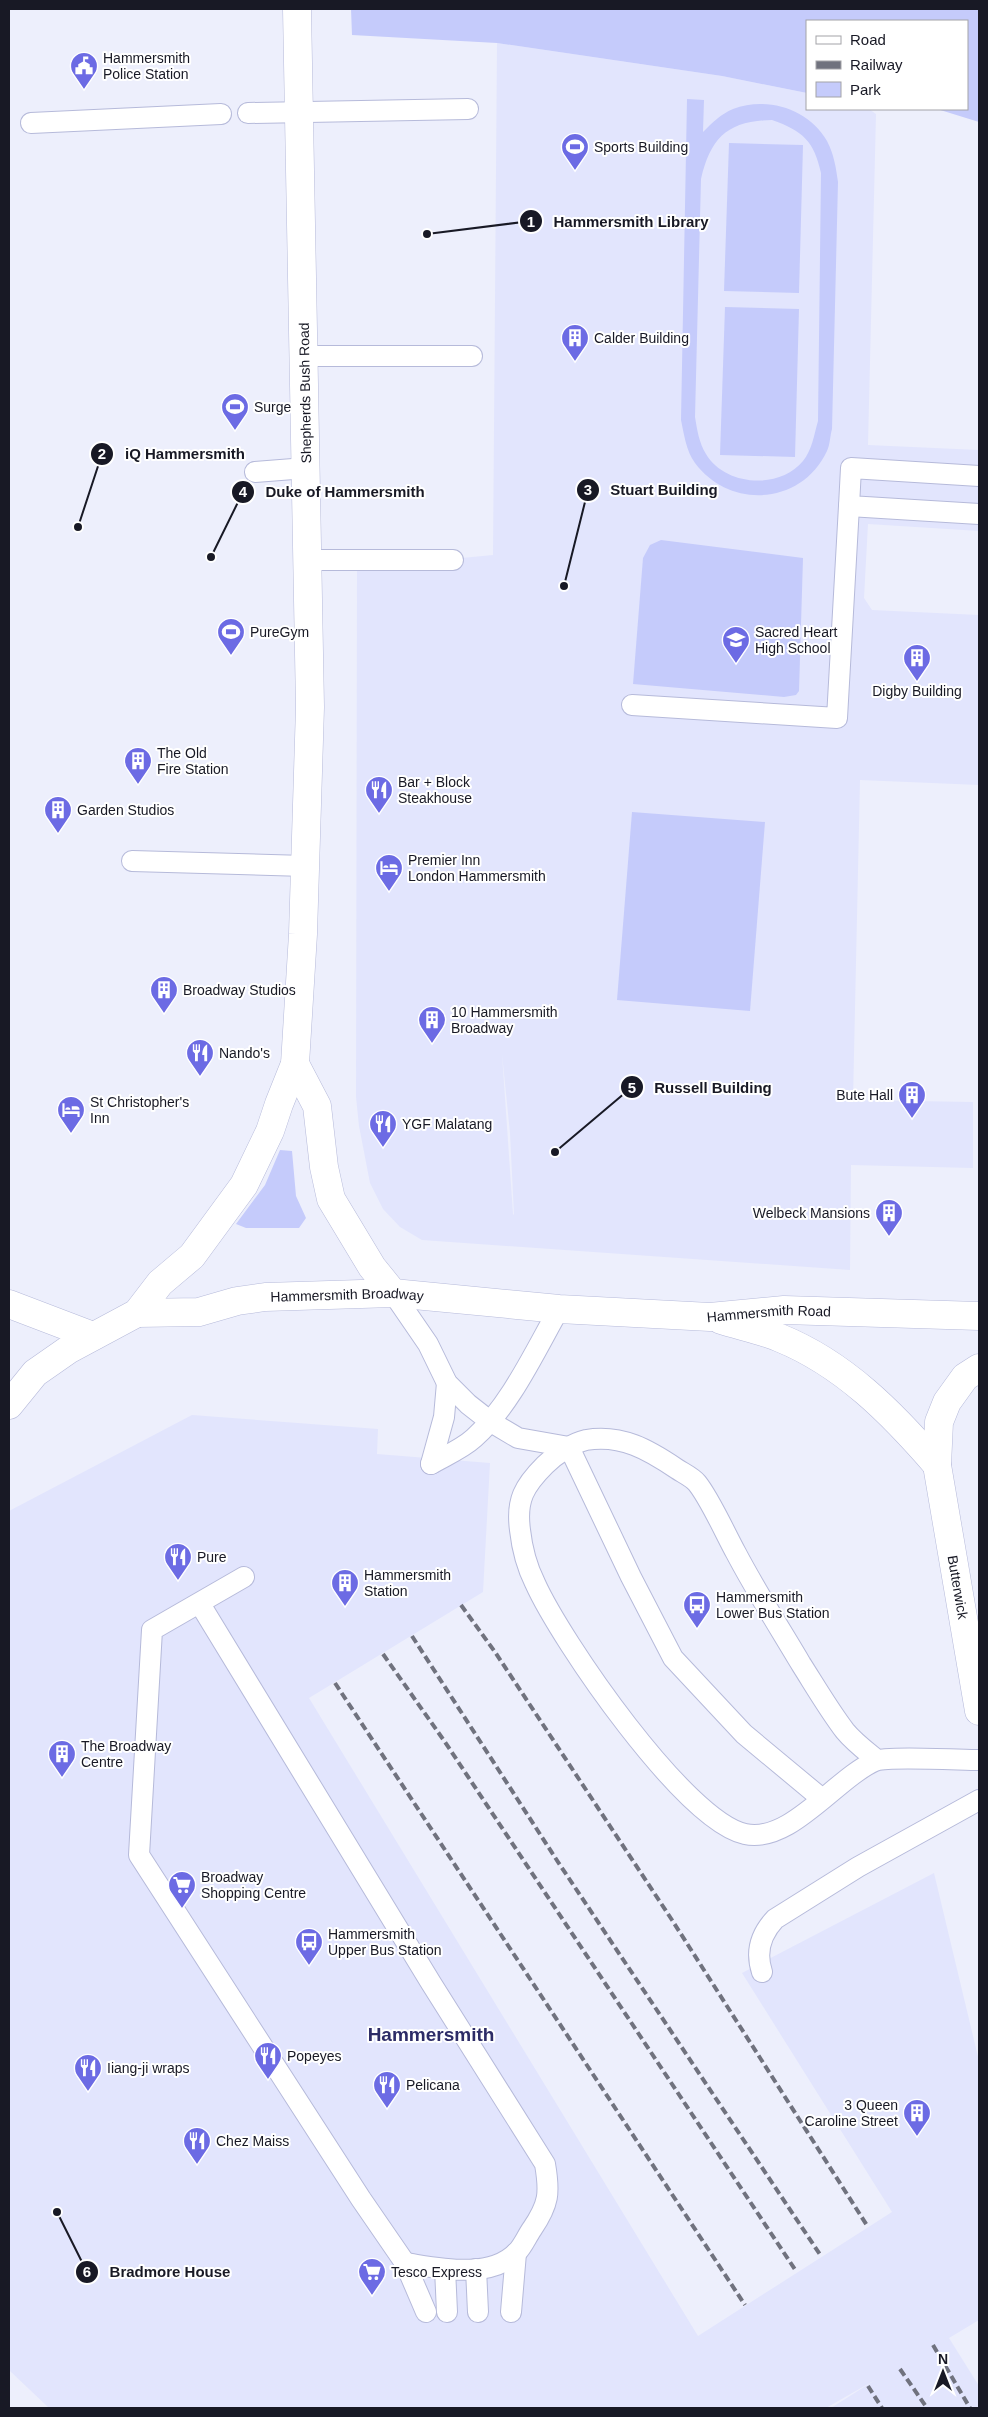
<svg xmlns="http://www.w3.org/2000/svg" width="988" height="2417" viewBox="0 0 988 2417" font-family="Arial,sans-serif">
<rect width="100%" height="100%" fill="#edeffc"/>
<!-- built -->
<g fill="#e2e5fd" fill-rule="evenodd">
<path d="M 497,43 L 722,76 L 807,93 L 807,109 L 869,109 L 876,114 L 868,445 L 979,450 L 979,531 L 868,524 L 864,598 L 872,610 L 979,615 L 979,785 L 860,780 L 853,1100 L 973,1102 L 973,1168 L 851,1165 L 850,1270 L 422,1240 L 400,1227 L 383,1209 L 370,1183 L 359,1126 L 356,1097 L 357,568 L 493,555 ZM 502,1054 L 510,1133 L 514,1215 L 513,1214 Z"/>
<polygon points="192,1415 378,1429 377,1454 490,1463 483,1592 309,1698 698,2336 892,2212 742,1973 934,1873 979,2061 979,2320 949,2338 979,2386 979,2408 831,2408 875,2380 826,2408 49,2408 10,2371 9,1511"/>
</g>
<!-- green -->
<g fill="#c5cbfb" fill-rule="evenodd">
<polygon points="351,9 979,9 979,122 937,109 967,109 967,21 807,21 807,93 722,76 497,43 352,35"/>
<path d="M 687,99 L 704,100 L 703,132 C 712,123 721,114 733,109 C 767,96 809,109 827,141 C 834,154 836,168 838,182 L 832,429 C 830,436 830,445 827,451 C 802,505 730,510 695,463 C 686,451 684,434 681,420 ZM 772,120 C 803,131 814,141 821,173 L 818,421 C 814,435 812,450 803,461 C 779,490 725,486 706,454 C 699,443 697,429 695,417 L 701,179 C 711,137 728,121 772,120 Z"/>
<polygon points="729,143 803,145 799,293 724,291"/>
<polygon points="725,307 799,309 795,457 720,455"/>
<polygon points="661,540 803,558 799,691 796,695 784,697 633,684 643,558 650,545"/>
<polygon points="632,812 765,822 750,1011 617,1000"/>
<polygon points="280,1150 292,1151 296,1196 306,1218 299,1228 246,1228 236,1224 265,1185"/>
</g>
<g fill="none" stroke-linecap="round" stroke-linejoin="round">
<defs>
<g id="lane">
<polyline points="248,113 468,109"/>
<polyline points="31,123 221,114"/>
<polyline points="304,356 472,356"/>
<polyline points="255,472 306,468"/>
<polyline points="979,476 851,468 849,506 979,514"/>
<polyline points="308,560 453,560"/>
<polyline points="632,705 837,718 849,506"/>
<polyline points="132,861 305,866"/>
<polyline points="393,1293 428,1344 447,1383 468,1404 491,1422 518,1438 569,1447"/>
<polyline points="569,1447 631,1577 673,1658 744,1734 821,1798"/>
<path d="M 431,1464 C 445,1456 462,1449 474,1438 C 510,1406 535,1351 559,1309"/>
<polyline points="431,1464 444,1417 447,1383"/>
<polyline points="244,1577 152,1630 139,1855 361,2199 405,2263 426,2312"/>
<path d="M 200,1604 L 431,1983 L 545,2164 C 550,2193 549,2204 532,2229 C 527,2236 523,2246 517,2252 C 490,2280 439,2268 405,2263"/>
<path d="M 877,1760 C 866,1751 854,1742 845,1731 C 829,1710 815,1686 801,1664 C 779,1627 756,1591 736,1553 C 725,1533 710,1499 697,1483 C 692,1477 683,1473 677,1469 C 649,1450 622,1434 586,1440 C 572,1443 555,1455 545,1465 C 524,1486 516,1500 520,1530 C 522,1548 527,1567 535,1583 C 561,1641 685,1821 745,1834 C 790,1844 835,1779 875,1761 C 887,1756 961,1760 979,1760"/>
<path d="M 762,1972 C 755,1951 761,1934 775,1919 L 858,1867 L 979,1800"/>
<polyline points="445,2269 447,2312"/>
<polyline points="476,2269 478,2312"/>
<polyline points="511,2312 516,2253"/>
</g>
<g id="primary">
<polyline points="295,1064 317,1106 324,1167 331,1199 372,1267 393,1293"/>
<polyline points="9,1304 93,1336"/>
<path id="s1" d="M 137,1313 L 199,1312 L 237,1301 L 265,1297 L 393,1293 L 559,1309 L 710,1317 L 784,1310 L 979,1316"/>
<path d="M 721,1320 C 740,1326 761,1330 780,1338 C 844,1364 892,1413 937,1465"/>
<path id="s2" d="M 979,1368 L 965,1377 L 947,1402 L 939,1422 L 937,1465 L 979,1711"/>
<polyline points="9,1405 35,1373 68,1350 137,1313 160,1283 192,1256 244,1185 270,1131 279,1104 295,1064 303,934 310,707 297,9"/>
</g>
</defs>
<!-- lane casing -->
<use href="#lane" stroke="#b6bada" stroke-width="22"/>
<!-- primary casing -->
<use href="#primary" stroke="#b6bada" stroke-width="29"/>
<!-- lane -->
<use href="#lane" stroke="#fff" stroke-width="20"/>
<!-- primary -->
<use href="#primary" stroke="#fff" stroke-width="28"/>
<!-- rail -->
<g stroke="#70727e" stroke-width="4" stroke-dasharray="8 4" stroke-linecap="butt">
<polyline points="461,1605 495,1652 672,1920 868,2227"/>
<polyline points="412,1636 558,1862 821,2256"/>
<polyline points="383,1654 445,1742 796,2271"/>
<polyline points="335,1683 745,2305"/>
<polyline points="933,2345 970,2408"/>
<polyline points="900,2369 927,2408"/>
<polyline points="868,2386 882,2408"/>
</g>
</g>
<!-- icons -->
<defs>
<symbol id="civic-pin" viewBox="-11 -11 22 30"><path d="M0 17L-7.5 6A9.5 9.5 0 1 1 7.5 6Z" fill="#6c6be4" stroke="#fff"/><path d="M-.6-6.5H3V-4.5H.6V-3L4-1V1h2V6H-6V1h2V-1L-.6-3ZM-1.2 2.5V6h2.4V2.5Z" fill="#fff"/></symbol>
<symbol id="stadium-pin" viewBox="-11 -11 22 30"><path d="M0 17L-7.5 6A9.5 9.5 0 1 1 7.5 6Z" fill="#6c6be4" stroke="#fff"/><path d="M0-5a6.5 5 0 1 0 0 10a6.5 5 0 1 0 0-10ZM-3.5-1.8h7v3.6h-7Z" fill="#fff"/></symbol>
<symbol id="building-pin" viewBox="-11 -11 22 30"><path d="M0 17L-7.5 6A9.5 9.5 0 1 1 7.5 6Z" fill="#6c6be4" stroke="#fff"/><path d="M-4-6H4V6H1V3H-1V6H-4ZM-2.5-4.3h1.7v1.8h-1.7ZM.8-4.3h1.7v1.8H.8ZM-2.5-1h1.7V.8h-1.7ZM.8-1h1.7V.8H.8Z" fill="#fff"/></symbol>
<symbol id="school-pin" viewBox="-11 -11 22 30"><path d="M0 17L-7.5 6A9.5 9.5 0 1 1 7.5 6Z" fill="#6c6be4" stroke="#fff"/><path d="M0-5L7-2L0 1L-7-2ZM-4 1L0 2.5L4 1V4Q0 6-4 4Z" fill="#fff"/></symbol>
<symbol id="restaurant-pin" viewBox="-11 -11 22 30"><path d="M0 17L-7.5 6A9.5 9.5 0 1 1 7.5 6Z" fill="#6c6be4" stroke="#fff"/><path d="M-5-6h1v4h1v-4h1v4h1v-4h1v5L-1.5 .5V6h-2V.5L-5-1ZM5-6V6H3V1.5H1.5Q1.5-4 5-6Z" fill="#fff"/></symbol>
<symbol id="hotel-pin" viewBox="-11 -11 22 30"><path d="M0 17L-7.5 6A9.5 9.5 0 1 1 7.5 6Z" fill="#6c6be4" stroke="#fff"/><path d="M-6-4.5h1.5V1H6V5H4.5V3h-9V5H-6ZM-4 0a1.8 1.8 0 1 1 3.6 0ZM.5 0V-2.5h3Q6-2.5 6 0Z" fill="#fff"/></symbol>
<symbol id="bus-pin" viewBox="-11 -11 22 30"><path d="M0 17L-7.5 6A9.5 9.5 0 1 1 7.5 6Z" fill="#6c6be4" stroke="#fff"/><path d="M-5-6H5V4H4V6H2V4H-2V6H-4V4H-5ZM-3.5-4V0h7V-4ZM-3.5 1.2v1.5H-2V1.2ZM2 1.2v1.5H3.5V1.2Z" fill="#fff"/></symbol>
<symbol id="supermarket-pin" viewBox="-11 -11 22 30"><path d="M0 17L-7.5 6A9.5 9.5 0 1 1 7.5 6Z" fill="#6c6be4" stroke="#fff"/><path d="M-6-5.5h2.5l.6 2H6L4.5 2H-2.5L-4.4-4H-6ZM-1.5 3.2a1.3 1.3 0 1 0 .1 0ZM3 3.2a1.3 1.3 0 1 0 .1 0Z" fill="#fff"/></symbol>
</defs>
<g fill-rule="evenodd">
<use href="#civic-pin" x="68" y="50" width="32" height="43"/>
<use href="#stadium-pin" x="559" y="131" width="32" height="43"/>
<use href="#building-pin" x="559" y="322" width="32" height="43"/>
<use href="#stadium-pin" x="219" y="391" width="32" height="43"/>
<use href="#stadium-pin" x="215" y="616" width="32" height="43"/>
<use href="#school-pin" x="720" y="624" width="32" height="43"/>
<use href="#building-pin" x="901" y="642" width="32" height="43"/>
<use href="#building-pin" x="122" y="745" width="32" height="43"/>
<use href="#restaurant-pin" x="363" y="774" width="32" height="43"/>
<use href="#building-pin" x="42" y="794" width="32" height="43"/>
<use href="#hotel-pin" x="373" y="852" width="32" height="43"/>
<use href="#building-pin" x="148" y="974" width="32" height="43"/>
<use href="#building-pin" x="416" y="1004" width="32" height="43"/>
<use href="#restaurant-pin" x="184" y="1037" width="32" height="43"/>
<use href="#building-pin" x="896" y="1079" width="32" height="43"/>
<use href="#hotel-pin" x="55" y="1094" width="32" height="43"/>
<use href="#restaurant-pin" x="367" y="1108" width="32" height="43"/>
<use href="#building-pin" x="873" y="1197" width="32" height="43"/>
<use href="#restaurant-pin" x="162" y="1541" width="32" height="43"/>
<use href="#building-pin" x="329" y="1567" width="32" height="43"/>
<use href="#bus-pin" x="681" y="1589" width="32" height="43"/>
<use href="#building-pin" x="46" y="1738" width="32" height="43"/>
<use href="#supermarket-pin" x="166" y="1869" width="32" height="43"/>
<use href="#bus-pin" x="293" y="1926" width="32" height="43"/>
<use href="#restaurant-pin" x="252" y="2040" width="32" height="43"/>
<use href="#restaurant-pin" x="72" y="2052" width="32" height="43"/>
<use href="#restaurant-pin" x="371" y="2069" width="32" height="43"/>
<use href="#building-pin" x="901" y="2097" width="32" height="43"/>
<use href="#restaurant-pin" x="181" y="2125" width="32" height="43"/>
<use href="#supermarket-pin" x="356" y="2256" width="32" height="43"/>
</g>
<g text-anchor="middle" stroke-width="4" stroke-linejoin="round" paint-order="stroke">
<!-- poi labels -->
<g font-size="14" fill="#181925" stroke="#fff" text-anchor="start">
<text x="103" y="63">Hammersmith<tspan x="103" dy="16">Police Station</tspan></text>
<text x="594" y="152">Sports Building</text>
<text x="594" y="343">Calder Building</text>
<text x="254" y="412">Surge</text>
<text x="250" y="637">PureGym</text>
<text x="755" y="637">Sacred Heart<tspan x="755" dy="16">High School</tspan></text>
<text x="917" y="696" text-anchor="middle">Digby Building</text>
<text x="157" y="758">The Old<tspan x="157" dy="16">Fire Station</tspan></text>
<text x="398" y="787">Bar + Block<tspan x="398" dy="16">Steakhouse</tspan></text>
<text x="77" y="815">Garden Studios</text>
<text x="408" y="865">Premier Inn<tspan x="408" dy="16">London Hammersmith</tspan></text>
<text x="183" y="995">Broadway Studios</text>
<text x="451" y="1017">10 Hammersmith<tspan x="451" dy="16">Broadway</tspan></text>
<text x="219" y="1058">Nando's</text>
<text x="893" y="1100" text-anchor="end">Bute Hall</text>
<text x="90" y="1107">St Christopher's<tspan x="90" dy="16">Inn</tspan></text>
<text x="402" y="1129">YGF Malatang</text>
<text x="870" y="1218" text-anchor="end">Welbeck Mansions</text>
<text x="197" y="1562">Pure</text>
<text x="364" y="1580">Hammersmith<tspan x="364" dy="16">Station</tspan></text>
<text x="716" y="1602">Hammersmith<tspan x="716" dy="16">Lower Bus Station</tspan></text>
<text x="81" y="1751">The Broadway<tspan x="81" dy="16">Centre</tspan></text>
<text x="201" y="1882">Broadway<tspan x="201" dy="16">Shopping Centre</tspan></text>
<text x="328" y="1939">Hammersmith<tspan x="328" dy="16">Upper Bus Station</tspan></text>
<text x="287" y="2061">Popeyes</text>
<text x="107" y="2073">Iiang-ji wraps</text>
<text x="406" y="2090">Pelicana</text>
<text x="898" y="2110" text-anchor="end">3 Queen<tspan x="898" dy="16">Caroline Street</tspan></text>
<text x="216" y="2146">Chez Maiss</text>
<text x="391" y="2277">Tesco Express</text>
</g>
<!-- street labels -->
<g font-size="14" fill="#181925" stroke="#fff">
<text transform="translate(305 393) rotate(-91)" y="5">Shepherds Bush Road</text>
<text dy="5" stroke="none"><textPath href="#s1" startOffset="212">Hammersmith Broadway</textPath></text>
<text dy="5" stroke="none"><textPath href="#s1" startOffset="635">Hammersmith Road</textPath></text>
<text dy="5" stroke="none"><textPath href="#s2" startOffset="236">Butterwick</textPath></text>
</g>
<!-- district labels -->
<g font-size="19" font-weight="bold" fill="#2d2c67" stroke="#fff">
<text x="431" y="2041">Hammersmith</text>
</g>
</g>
<!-- callouts -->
<path fill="none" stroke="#181925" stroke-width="2" d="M427 234L531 221M78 527L102 454M564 586L588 490M211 557L243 492M555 1152L632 1087M57 2212L87 2272"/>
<g fill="#181925" stroke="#fff" stroke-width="2">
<circle cx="427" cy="234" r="5"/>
<circle cx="78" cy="527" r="5"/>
<circle cx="564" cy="586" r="5"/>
<circle cx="211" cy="557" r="5"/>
<circle cx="555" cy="1152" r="5"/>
<circle cx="57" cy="2212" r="5"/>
<circle cx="531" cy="221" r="12"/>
<circle cx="102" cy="454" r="12"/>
<circle cx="588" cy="490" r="12"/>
<circle cx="243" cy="492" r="12"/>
<circle cx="632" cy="1087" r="12"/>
<circle cx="87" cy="2272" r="12"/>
</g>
<g font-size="15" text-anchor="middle" font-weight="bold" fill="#fff">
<text x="531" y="227">1</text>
<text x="102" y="459">2</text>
<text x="588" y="495">3</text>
<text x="243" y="497">4</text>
<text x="632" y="1093">5</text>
<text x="87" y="2277">6</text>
</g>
<g font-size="15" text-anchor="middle" font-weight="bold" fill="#181925" stroke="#fff" stroke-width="4" stroke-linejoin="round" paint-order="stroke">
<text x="631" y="227">Hammersmith Library</text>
<text x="185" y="459">iQ Hammersmith</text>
<text x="664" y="495">Stuart Building</text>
<text x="345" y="497">Duke of Hammersmith</text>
<text x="713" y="1093">Russell Building</text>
<text x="170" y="2277">Bradmore House</text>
</g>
<!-- border -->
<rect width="988" height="2417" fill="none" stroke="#181925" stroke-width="20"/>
<!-- legend -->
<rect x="806" y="20" width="162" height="90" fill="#ffffff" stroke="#a3a3a8"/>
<rect x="816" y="36" width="25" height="8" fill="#ffffff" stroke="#a3a3a8"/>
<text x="850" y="45" font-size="15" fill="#181925">Road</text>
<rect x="816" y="61" width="25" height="8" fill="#70727e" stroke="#a3a3a8"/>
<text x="850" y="70" font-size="15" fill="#181925">Railway</text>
<rect x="816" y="82" width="25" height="15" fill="#c5cbfb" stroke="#a3a3a8"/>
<text x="850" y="95" font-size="15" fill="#181925">Park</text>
<!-- north arrow -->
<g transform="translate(943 2372)" stroke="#ffffff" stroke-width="4" paint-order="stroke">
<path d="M0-4L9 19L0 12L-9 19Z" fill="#181925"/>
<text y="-8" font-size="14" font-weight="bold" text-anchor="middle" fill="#181925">N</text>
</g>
</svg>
